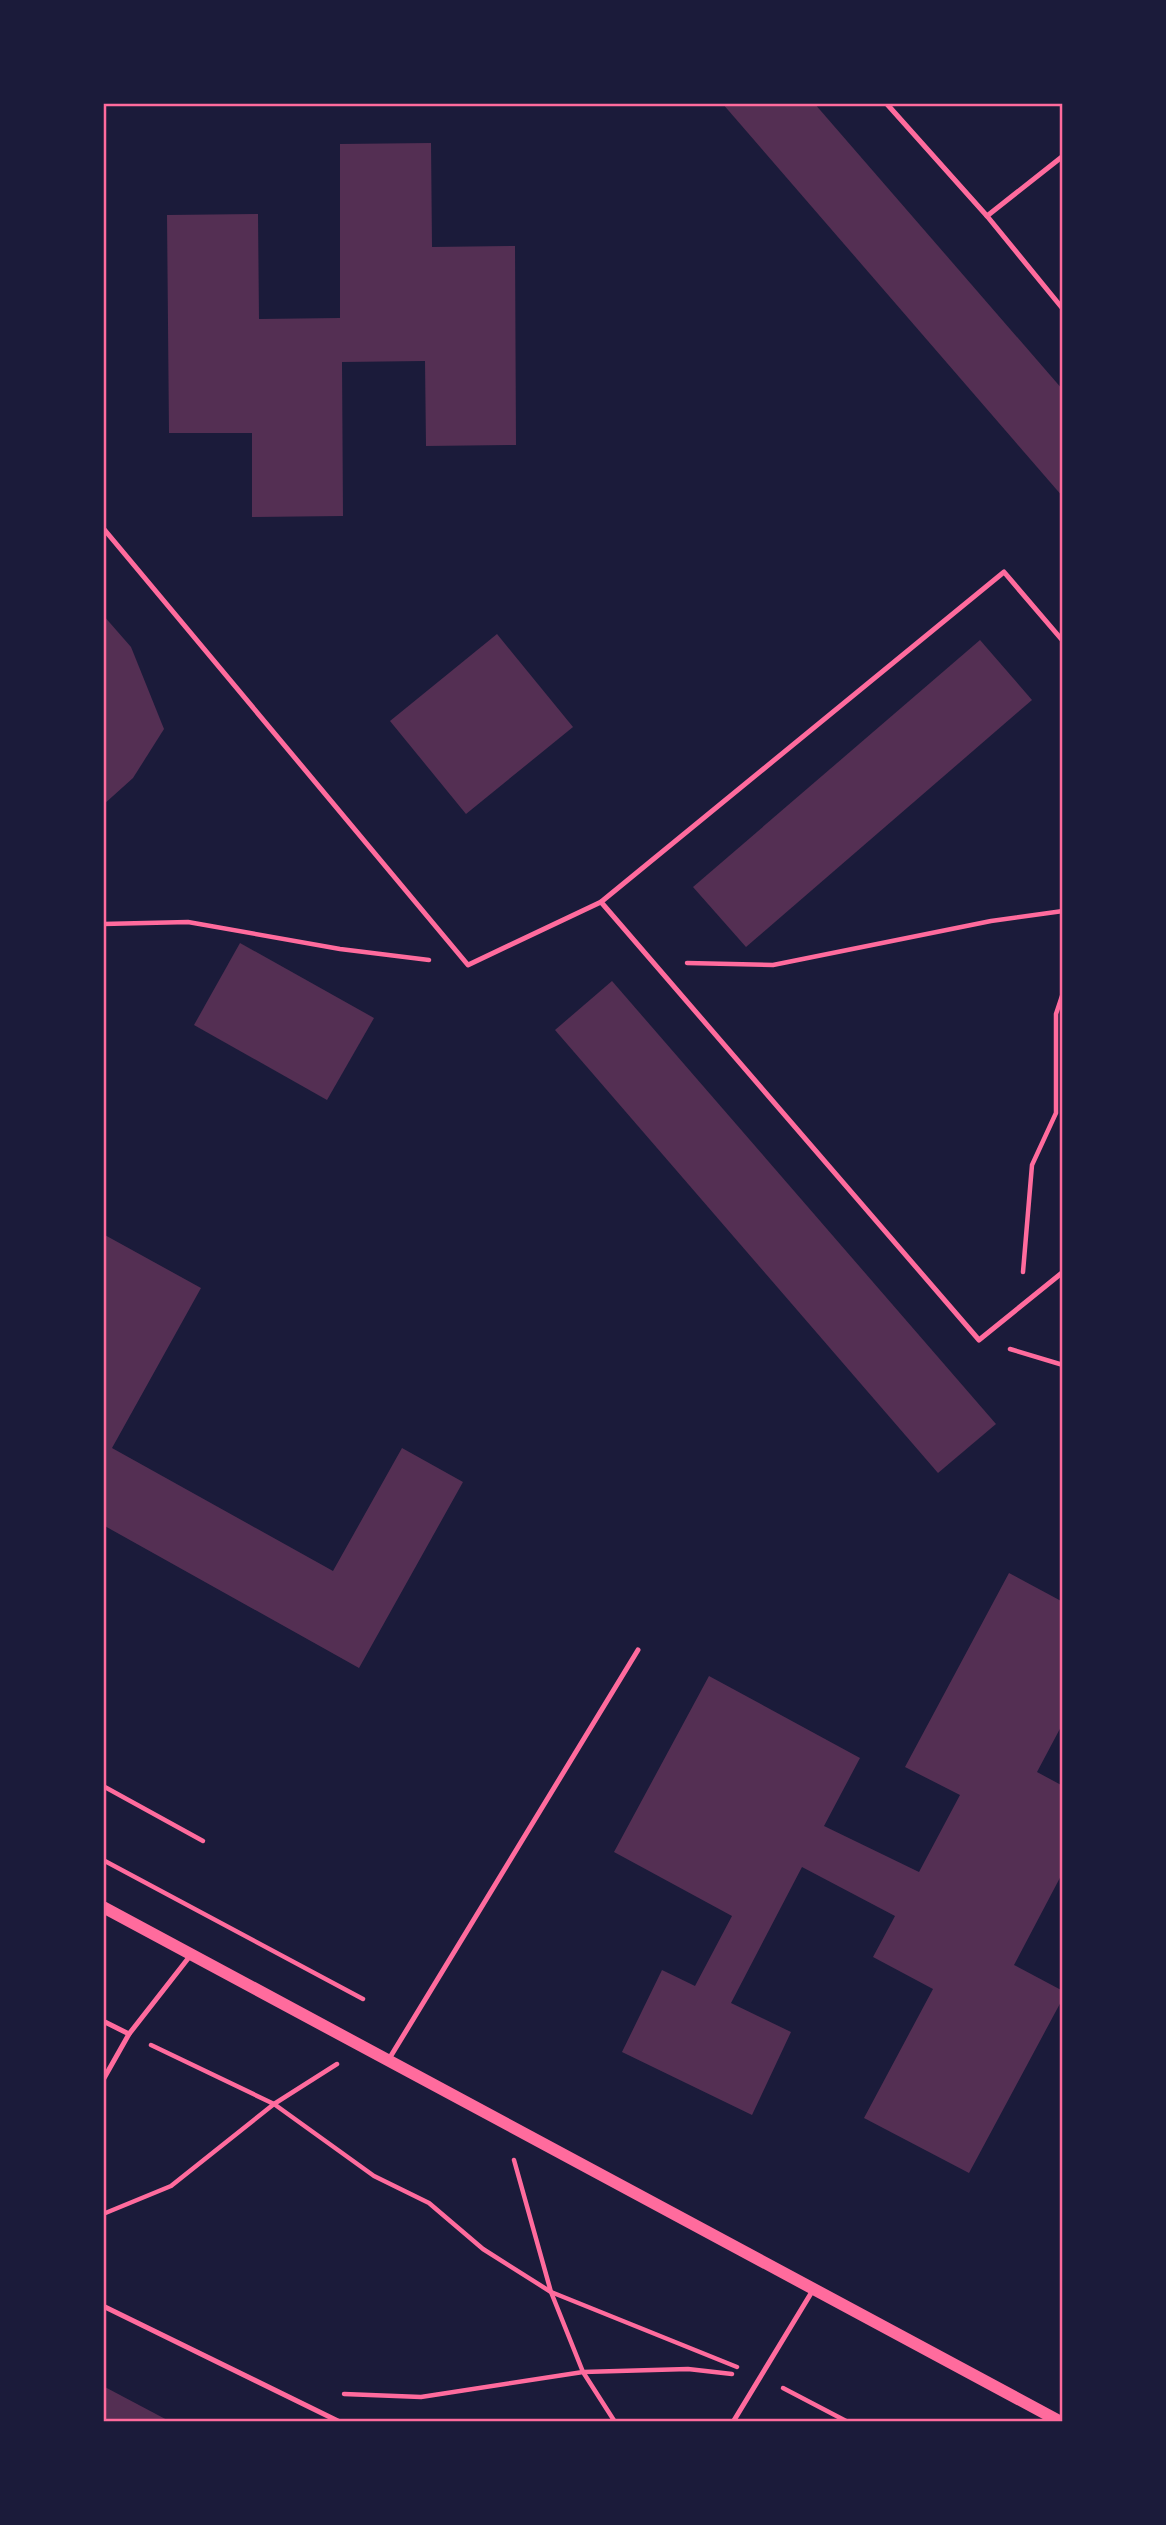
<svg xmlns="http://www.w3.org/2000/svg" width="1166" height="2525" viewBox="0 0 1166 2525" font-family="Arial,sans-serif">
<rect width="100%" height="100%" fill="#1b1b3a"/>
<!-- building -->
<g fill="#542f53">
<polygon points="722,103 814,103 1063,390 1063,497"/>
<polygon points="431,143 432,247 515,246 516,445 426,446 425,361 342,362 343,516 252,517 252,433 169,433 167,215 258,214 259,319 340,318 340,144"/>
<polygon points="103,615 131,647 164,729 133,778 103,805"/>
<polygon points="497,634 573,727 466,814 390,721"/>
<polygon points="980,640 1032,700 746,947 693,887"/>
<polygon points="240,943 374,1018 327,1100 194,1025"/>
<polygon points="612,981 996,1424 938,1473 555,1030"/>
<polygon points="103,1234 201,1288 112,1448 333,1571 402,1448 463,1482 359,1668 103,1525"/>
<polygon points="1009,1573 1063,1602 1063,1723 1037,1772 1063,1786 1063,1872 1014,1965 1063,1991 1063,1998 969,2173 864,2118 933,1989 873,1957 895,1916 802,1867 731,2003 791,2032 752,2115 622,2052 662,1970 695,1986 732,1916 614,1852 709,1676 860,1758 824,1826 919,1872 960,1795 905,1767"/>
<polygon points="103,2386 171,2422 103,2422"/>
</g>
<g fill="none" stroke-linecap="round" stroke-linejoin="round">
<!-- path -->
<g stroke="#ff6b9d" stroke-width="4.5">
<polyline points="103,924 188,922 340,949 429,960"/>
<polyline points="687,963 773,965 991,921 1063,911"/>
<polyline points="1023,1272 1032,1165 1056,1113 1056,1014 1063,993"/>
<polyline points="1010,1349 1063,1365"/>
<polyline points="103,1786 203,1841"/>
<polyline points="103,1860 363,1999"/>
<polyline points="337,2064 274,2104 374,2176 429,2203 483,2249 551,2292 583,2372 688,2369 732,2374"/>
<polyline points="514,2160 551,2292 737,2367"/>
<polyline points="103,2214 171,2186 274,2104 151,2045"/>
<polyline points="783,2388 848,2422"/>
<polyline points="344,2394 421,2397 583,2372 615,2422"/>
</g>
<!-- service -->
<g stroke="#ff6b9d" stroke-width="5">
<polyline points="886,103 987,216"/>
<polyline points="1063,156 987,216 1063,309"/>
<polyline points="103,528 468,965 601,902"/>
<polyline points="1063,641 1004,572 601,902 979,1340 1063,1272"/>
<polyline points="103,2021 129,2034 190,1956"/>
<polyline points="389,2059 638,1650"/>
<polyline points="103,2080 129,2034"/>
<polyline points="103,2306 340,2422"/>
<polyline points="733,2422 813,2290"/>
</g>
<!-- tertiary -->
<polyline stroke="#ff6b9d" stroke-width="12" points="103,1907 1061,2422"/>
</g>
<!-- border -->
<rect width="1166" height="2525" fill="none" stroke="#1b1b3a" stroke-width="210"/>
<rect x="105" y="105" width="956" height="2315" fill="none" stroke="#ff6b9d" stroke-width="2.5"/>
</svg>
